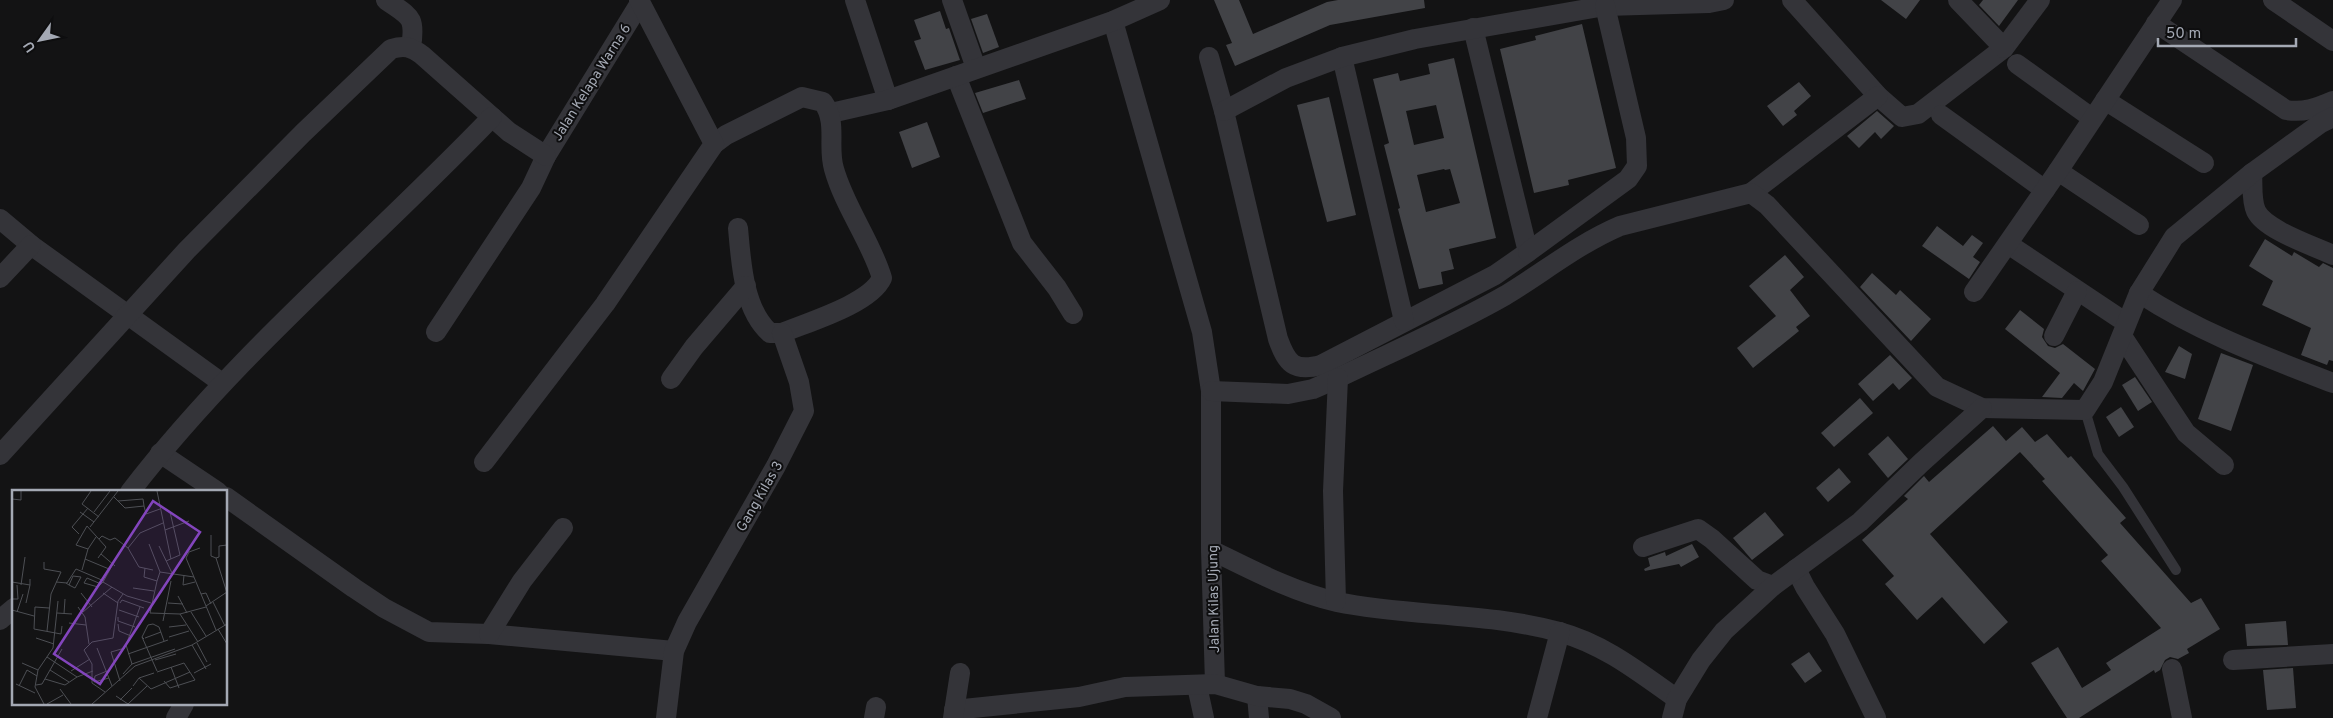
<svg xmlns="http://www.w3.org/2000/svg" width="2333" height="718" viewBox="0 0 2333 718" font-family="Overpass,sans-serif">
<rect width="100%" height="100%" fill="#131314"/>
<!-- building -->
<g fill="#424347" fill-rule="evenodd">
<polygon points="1214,0 1239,0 1253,34 1327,2 1338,0 1424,0 1425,8 1330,25 1235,66 1226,45 1232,43"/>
<polygon points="1881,0 1920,0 1906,19"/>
<polygon points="1983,0 2018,0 1999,26 1979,5"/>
<polygon points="940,11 946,29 949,28 960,60 925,70 914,41 921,39 914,20"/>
<polygon points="987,14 999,47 983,53 971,19"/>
<polygon points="1582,24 1616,168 1568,180 1569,185 1534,193 1500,49 1536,40 1535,36"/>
<path d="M 1454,58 L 1496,238 L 1449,249 L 1454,269 L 1441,272 L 1443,284 L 1419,289 L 1398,209 L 1400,208 L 1384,145 L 1389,143 L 1373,79 L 1398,73 L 1400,81 L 1430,74 L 1428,64 ZM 1436,105 L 1444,138 L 1414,145 L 1406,111 ZM 1444,169 L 1445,170 L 1450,169 L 1460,203 L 1426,212 L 1417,175 Z"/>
<polygon points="1019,80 1026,99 983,113 975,93"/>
<polygon points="1799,82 1811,96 1794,111 1797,115 1783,126 1767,106"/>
<polygon points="1329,97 1356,215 1327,222 1297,105"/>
<polygon points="1877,111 1894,126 1881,139 1875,132 1859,148 1847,136"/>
<polygon points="927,122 940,157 912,168 899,132"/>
<polygon points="1937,226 1963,246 1972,235 1983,243 1973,257 1980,262 1969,279 1922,246"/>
<polygon points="2265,239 2292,256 2294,252 2319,267 2323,263 2333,268 2333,361 2329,360 2327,365 2301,355 2311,328 2262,305 2273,281 2249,266"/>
<polygon points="1785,255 1804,277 1790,290 1810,316 1796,327 1799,331 1753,368 1737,348 1776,316 1749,286"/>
<polygon points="1872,273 1896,295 1900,290 1931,319 1911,341 1860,287"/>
<polygon points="2020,310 2044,329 2042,337 2048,346 2055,348 2063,344 2095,369 2083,391 2074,383 2062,398 2042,397 2060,373 2005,329"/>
<polygon points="2179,346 2192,354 2185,379 2165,372"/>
<polygon points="2221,353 2253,365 2231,431 2198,419"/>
<polygon points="1890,355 1912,378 1899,390 1893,383 1873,401 1858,384"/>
<polygon points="2135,377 2152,402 2138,411 2122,385"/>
<polygon points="1860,398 1873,413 1834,447 1821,433"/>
<polygon points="2121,407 2134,427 2119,437 2106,417"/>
<polygon points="1993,426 2006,441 2022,427 2035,442 2047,434 2068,458 2071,456 2126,518 2120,523 2191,603 2201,598 2220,629 2187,649 2189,653 2178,659 2170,657 2165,660 2160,670 2155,673 2154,670 2079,718 2067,718 2031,663 2058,647 2082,688 2111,670 2106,663 2161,628 2101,561 2108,555 2042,481 2045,479 2020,452 1930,534 2008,622 1984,644 1942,597 1917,620 1885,584 1894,576 1862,540 1908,499 1904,496 1924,476 1929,482"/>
<polygon points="1888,436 1908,459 1888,478 1868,454"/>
<polygon points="1839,468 1851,482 1828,502 1816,488"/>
<polygon points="1765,512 1784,535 1752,560 1733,538"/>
<polygon points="1692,544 1699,557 1681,567 1679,564 1645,571 1644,569 1650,566 1648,558 1665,552 1666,556"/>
<polygon points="2286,621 2288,645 2247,646 2245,624"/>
<polygon points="1809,652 1822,671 1805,683 1791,664"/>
<polygon points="2293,668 2296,708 2267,710 2263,670"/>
</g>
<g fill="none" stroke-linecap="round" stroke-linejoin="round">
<!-- lane -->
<polyline stroke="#343439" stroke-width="10" points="2085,410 2098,454 2123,487 2176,570"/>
<!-- street -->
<g stroke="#343439" stroke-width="20">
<path d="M 386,0 C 410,17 416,16 411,47"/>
<polyline points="855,0 888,100"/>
<polyline points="952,0 976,68"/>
<polyline points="1792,0 1878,96 1902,117 1918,114 2004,48 2040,0"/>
<polyline points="1958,0 2004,48"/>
<polyline points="2273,0 2333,41"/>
<polyline points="1113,21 1202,332 1211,391 1211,550 1215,684"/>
<path d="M 2156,23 L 2286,110 C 2303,113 2317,108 2333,101"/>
<path d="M 1209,57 L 1224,111 L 1278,339 C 1287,364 1294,372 1321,365 L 1495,275 L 1528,252 L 1473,28"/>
<polyline points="1342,57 1404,321"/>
<polyline points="2017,64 2092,118"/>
<polyline points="956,76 1022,243 1057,288 1073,314"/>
<polyline points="2105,100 2204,163"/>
<polyline points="1224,111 1286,78 1342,57 1415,39 1605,6 1709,3 1724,0"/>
<polyline points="831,113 888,100 1113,21 1160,0"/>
<polyline points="1941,115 2045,190"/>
<path d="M 714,144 L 726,135 L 802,97 L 823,102 C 838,123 827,146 834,169 C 845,208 871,241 882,278 C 870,304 808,322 782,333 L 770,333 C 743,309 741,261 738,228"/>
<polyline points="2058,171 2139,225"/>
<path d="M 2252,173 C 2253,185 2251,200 2256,211 C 2265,230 2314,246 2333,255"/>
<polyline points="1751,193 1878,96"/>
<polyline points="0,219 31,245 222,383"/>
<polyline points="2008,244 2119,318"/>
<polyline points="1528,252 1628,179 1637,166 1636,138 1605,6"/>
<polyline points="0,278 31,245"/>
<polyline points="1974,292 2058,171 2172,0"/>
<path d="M 2139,293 C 2200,333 2266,357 2333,383"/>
<polyline points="436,332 531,188 546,156 640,3"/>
<polyline points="2054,336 2077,291"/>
<polyline points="2122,336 2186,433 2224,465"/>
<polyline points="671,379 694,347 746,286"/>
<path d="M 1211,391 L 1288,394 L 1313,389 L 1338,378 C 1394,351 1452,326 1506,295 C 1544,272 1578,244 1620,226 L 1751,193 L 1767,205 L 1937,387 L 1982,408 L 2085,410 L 2103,382 L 2139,293 L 2174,237 L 2252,173 L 2321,123 L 2333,117"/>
<polyline points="160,453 218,492"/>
<path d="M 0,455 L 187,250 L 303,133 L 391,49 C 405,45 411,47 422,55 L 509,132 L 546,156"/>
<polyline points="484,462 605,304 714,144 639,0"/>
<path d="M 130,492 C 236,354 372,242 492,117"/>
<polyline points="226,497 354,588 384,608 429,632 489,634 674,651"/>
<polyline points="1643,547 1698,529 1712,539 1757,580 1773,586"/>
<path d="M 1211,550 C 1252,570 1293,592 1337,602 C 1410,617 1487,612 1559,632 C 1604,644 1640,673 1677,699"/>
<polyline points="1796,569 1805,587 1835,634 1876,718"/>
<polyline points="1336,601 1333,491 1338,378"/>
<polyline points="0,620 14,608"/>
<polyline points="489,634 522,581 563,528"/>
<polyline points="2233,660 2333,654"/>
<polyline points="2172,669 2182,718"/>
<polyline points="1197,686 1204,718"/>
<polyline points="1257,696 1259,718"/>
<polyline points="954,710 1079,697 1125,687 1215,684 1257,696 1290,699 1306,704 1331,718"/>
<polyline points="176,718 184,704"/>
<polyline points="666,718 674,651 687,622 776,466 804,411 799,382 782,333"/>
<polyline points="874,718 876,707"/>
<polyline points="953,718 960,673"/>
<polyline points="1537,718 1560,632"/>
<polyline points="1672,718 1677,699 1701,660 1724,631 1773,586 1860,522 1921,463 1982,408"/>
</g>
</g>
<g text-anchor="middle" stroke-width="4" stroke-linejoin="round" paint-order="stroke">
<!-- street labels -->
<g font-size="14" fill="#a4a9b4" stroke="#0e0e0f">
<text transform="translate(591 82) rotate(-58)" y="5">Jalan Kelapa Warna 6</text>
<text transform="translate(759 496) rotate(-60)" y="5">Gang Kilas 3</text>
<text transform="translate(1213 599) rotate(-91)" y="5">Jalan Kilas Ujung</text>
</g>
</g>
<!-- overview -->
<g transform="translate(12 490)">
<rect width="215" height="215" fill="#131314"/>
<path fill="none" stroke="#4d4f54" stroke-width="1" d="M 79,1 L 70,14 L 87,27M 145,1 L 159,69M 102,7 L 113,18 L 132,16 L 134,24 L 148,19M 0,9 L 9,10 L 9,1M 106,11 L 131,9 L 132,16M 68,22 L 82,32M 82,22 L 98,1M 78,37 L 106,1M 153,40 L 177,31M 67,44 L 60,37 L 76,18M 199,45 L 199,66 L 204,68M 87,49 L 90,46 L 98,50 L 103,48 L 116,58 L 127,77 L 141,80M 137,54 L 148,82 L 182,87M 215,55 L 207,56 L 207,67 L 204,68 L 215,103M 147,56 L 160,83M 116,58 L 128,43 L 151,33M 188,58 L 177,62 L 174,68 L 204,140M 76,59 L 64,55 L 75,36 L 94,57 L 86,68M 89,64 L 103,76M 73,69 L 97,79M 154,71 L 168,65 L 158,22M 32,72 L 32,79 L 49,82 L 39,104 L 35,141M 133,78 L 132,87 L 145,91 L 148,82M 70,80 L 76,59 L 84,47M 172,85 L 171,95 L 183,92M 145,91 L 138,123 L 168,124 L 194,117M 0,92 L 18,95 L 18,89M 44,92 L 55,93 L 64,79 L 92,91M 91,92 L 115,106 L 139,113M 54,93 L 57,95 L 63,98 L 69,87 L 61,86 L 57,95M 89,94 L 75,88 L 72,93 L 86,97 L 91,92 L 101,74M 9,95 L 13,67M 121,98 L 142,101M 69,103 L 80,117M 91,103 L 106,113M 189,104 L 194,103 L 199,114M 166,106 L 175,123M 0,109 L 6,109 L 5,95M 201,112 L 213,136M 14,113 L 18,95M 108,113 L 110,110 L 132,118M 156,113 L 171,114M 194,116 L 215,102M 66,117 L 73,127 L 77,154M 37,118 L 23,117 L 22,139 L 49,144 L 50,136M 0,120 L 22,126M 107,120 L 127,127M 5,122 L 11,104M 71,122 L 100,97M 179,122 L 194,146M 45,123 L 60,124M 52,124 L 53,109M 168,124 L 186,152M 106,127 L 106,131 L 123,137M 151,131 L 159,91M 57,133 L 74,135M 106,134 L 107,141 L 119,146M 157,137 L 174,135M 206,139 L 215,154M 130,147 L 136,135 L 141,134 L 147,137 L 152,151M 157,147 L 177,141M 24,148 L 42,154M 133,148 L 149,142M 132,149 L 130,147 L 145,181M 185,153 L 195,172M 180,155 L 194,179M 85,158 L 100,196M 116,164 L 156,150M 35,167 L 65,187 L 81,181M 143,170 L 164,164M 10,173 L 26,180M 120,174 L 114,155 L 128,117M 159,177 L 167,198M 38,180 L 57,192M 59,181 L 78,169M 95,181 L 83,186 L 82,192 L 97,188M 145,182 L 172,173 L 183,190 L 158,198 L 152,191M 182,183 L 199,174M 111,184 L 120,174 L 163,159M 127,188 L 139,199 L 178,182M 33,189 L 53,195 L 65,187M 108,191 L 99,162 L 113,158M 4,194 L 23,203M 24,195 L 30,194 L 50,159M 7,196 L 15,180 L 25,186M 121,196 L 127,188 L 142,183M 48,199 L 59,214M 93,202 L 80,193 L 80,174 L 72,160 L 80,152 L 101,148 L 106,111 L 111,104M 104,206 L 116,214 L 135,196M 108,210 L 120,198M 32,214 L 23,197 L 26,180 L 41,158 L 46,111M 35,214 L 51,205M 80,214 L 123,176 L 180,155 L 215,134"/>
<path fill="#8345bd" fill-opacity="0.15" stroke="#8345bd" stroke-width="2.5" d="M 141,11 L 188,42 L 88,194 L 42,164 Z"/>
<rect width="215" height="215" fill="none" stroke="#a4a9b4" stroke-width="2.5"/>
</g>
<!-- north arrow -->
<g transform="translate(40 40) rotate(237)" stroke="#0e0e0f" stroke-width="4" paint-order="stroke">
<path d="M0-4L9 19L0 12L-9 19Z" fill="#a4a9b4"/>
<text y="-8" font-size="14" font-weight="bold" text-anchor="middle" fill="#a4a9b4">U</text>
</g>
<!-- scale -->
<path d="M2158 38v8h138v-8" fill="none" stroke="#a4a9b4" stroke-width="2.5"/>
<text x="2166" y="38" font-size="15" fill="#a4a9b4" stroke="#0e0e0f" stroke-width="4" paint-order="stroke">50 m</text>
</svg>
